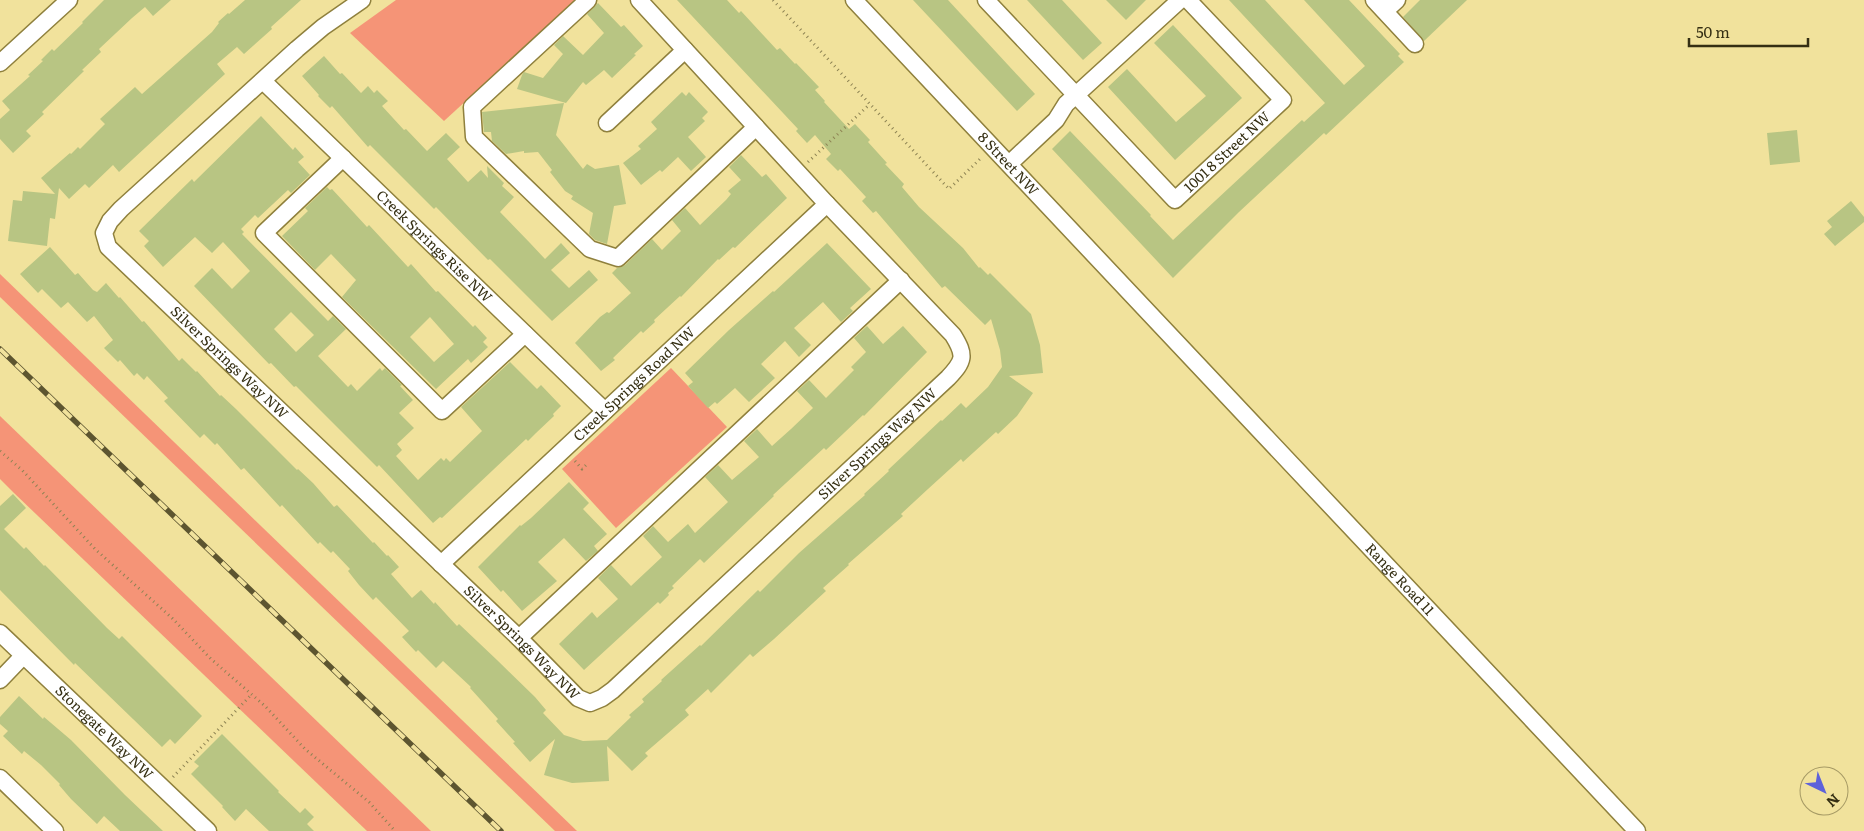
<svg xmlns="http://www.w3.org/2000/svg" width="1864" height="831" viewBox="0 0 1864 831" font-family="Literata,serif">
<rect width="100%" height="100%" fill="#f1e29c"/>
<!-- green -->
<g fill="#f59477">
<polygon points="396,0 576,0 444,121 350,33"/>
<polygon points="0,274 577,831 555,831 0,297"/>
<polygon points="671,368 727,427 616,528 562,469"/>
<polygon points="0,416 431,831 367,831 14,493 0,479"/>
</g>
<!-- building -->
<g fill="#b8c583" fill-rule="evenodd">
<polygon points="104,0 171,0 153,16 145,7 132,18 99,49 101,52 82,70 84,71 42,112 44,114 26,131 31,136 13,153 0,139 0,119 10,110 2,101 30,76 28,75 43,61 41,60 52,49 54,51 83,23 82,22"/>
<polygon points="245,0 301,0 271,27 272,29 244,54 237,47 217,64 225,74 119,172 113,165 89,188 85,184 69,199 59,188 55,219 50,218 47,246 8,241 13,200 22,201 23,191 55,194 41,178 70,153 71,154 78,147 80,149 105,124 100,119 135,87 142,94 212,32 219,23 218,22 228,13 229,14"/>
<polygon points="677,0 727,0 739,13 741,11 777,50 780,48 795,64 796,63 819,87 815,90 825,101 824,102 849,129 855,124 870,140 868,142 887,163 885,164 904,184 902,187 919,207 963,248 979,268 980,267 988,275 990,273 1031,314 1040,345 1043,373 1009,376 1033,393 1017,416 998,434 996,432 963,462 961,459 928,489 901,514 903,516 848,564 849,565 823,588 826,591 774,639 753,657 750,654 711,693 708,689 685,710 689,715 645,753 648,756 632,771 607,746 609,781 572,783 544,775 555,739 530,762 513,743 515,742 496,721 498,719 470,688 471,687 443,661 436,668 418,650 416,652 402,637 409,631 376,597 373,600 359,585 348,571 350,569 333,551 331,553 320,542 318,544 282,505 280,507 244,468 241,470 217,443 215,445 204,434 200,438 164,401 168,398 147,376 144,380 137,373 134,376 120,360 118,362 104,348 113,340 94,316 87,322 68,302 61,308 42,289 38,293 20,274 50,247 75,275 78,273 93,290 97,292 106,283 119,298 120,297 142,322 144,321 179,361 182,358 196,372 197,371 220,396 221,395 236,409 297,470 298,469 313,483 334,507 337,505 373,543 374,542 387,556 388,555 399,567 391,574 412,598 421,590 434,604 435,602 457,626 459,624 497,660 535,697 546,710 543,713 564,735 583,741 607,740 631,717 629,715 644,702 642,699 662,681 661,680 700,645 701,646 758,590 760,592 799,553 865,495 864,494 889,471 888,470 941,420 942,421 961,403 966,408 988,387 1002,367 1000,350 991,319 985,325 945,286 942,288 876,211 873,213 862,201 866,197 840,169 838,171 826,159 831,154 815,135 807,143 796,131 798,129"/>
<polygon points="913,0 948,0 1035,94 1017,111"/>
<polygon points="1027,0 1062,0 1102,43 1083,60"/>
<polygon points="1106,0 1146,0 1126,20"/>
<polygon points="1229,0 1265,0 1344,85 1365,66 1304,0 1349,0 1400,54 1398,56 1404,62 1326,135 1324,133 1239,212 1173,278 1052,149 1070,131 1151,215 1150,216 1173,240 1302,120 1304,122 1325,103"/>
<polygon points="1420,0 1467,0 1424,41 1403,17"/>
<polygon points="598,3 621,27 624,25 643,46 634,54 636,55 612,78 604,70 586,85 583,82 566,103 517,89 522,75 524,72 543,78 563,54 554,45 563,36 583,55 604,33 587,14"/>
<polygon points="1173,25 1242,98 1175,160 1108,87 1127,69 1176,122 1206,96 1154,43"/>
<polygon points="324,56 340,74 342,73 361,93 368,86 374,93 377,90 388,101 382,106 404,130 406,129 427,151 446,133 460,147 447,159 468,182 481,170 488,178 487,166 504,183 502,186 514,197 500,212 530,243 545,259 561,243 570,253 551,270 569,288 589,270 598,280 552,321 490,259 488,260 436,207 434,209 370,145 368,147 332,106 330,108 318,96 319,95 302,76"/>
<polygon points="682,92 686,96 689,92 708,112 702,118 705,121 688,137 706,157 691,171 678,157 662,172 660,170 641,185 623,163 641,149 638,146 657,129 651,122"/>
<polygon points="564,103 556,135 583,169 587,164 595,169 619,165 626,204 614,206 607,244 595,240 589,234 593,213 571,199 573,196 565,191 550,172 552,170 538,152 524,153 524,151 506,154 492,141 491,132 484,132 482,112"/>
<path d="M 261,116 L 293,150 L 295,147 L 304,157 L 298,162 L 310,175 L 291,193 L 288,190 L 258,218 L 255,215 L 241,229 L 244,232 L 242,234 L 328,321 L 333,316 L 346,329 L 318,356 L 348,387 L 351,384 L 357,391 L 380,368 L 382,371 L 385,368 L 402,385 L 400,386 L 413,400 L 399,413 L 414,428 L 397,444 L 402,450 L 396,456 L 418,480 L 441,458 L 444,461 L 446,458 L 450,462 L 482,431 L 461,407 L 510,362 L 537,389 L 541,385 L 561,406 L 553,414 L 554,416 L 536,433 L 528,441 L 526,439 L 442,518 L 440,517 L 433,523 L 379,465 L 377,467 L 296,386 L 294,387 L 271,363 L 269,364 L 194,286 L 212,268 L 232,289 L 250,271 L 223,242 L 212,253 L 195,237 L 163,267 L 144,246 L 149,241 L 139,231 L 192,179 L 194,182 ZM 291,312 L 314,335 L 296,352 L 274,329 Z"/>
<polygon points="1797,130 1800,162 1770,165 1767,133"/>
<polygon points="741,155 762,177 766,174 787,198 735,248 733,247 719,260 718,259 681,297 680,296 654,320 655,322 643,333 641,331 613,358 615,360 601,371 575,343 600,317 607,312 609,313 631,293 612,273 617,268 625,265 652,239 662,250 681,231 672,220 685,208 700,225 726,200 731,194 728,191 741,180 729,167"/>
<path d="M 327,187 L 330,190 L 332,189 L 367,227 L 369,225 L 408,267 L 411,264 L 436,292 L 438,291 L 473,327 L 475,325 L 487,338 L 483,342 L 488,347 L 471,363 L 468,359 L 436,389 L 342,297 L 356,280 L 331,254 L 315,270 L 282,236 L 308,211 L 305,208 ZM 430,317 L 454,344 L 434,362 L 410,337 Z"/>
<polygon points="1851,201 1864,217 1864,222 1835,246 1824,234 1832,227 1827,221"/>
<polygon points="827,243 871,289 850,308 853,311 841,322 823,302 794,328 811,345 799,357 785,341 761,364 775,378 749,402 735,388 717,404 715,402 708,408 688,386 693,382 685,373 729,330 773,291 774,292"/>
<polygon points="867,326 883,344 903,326 927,352 864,416 863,415 826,450 824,448 773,495 774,496 704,563 700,559 672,586 674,588 668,593 669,595 660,604 658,602 584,670 559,644 592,612 597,618 618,599 598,578 611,565 631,586 662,557 643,536 653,526 668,542 688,524 695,533 728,502 705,477 718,465 732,480 759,457 744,441 757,429 772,446 791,429 813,408 797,391 809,380 826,398 854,370 851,367 866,352 854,338"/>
<polygon points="569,482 589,503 583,509 607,534 594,546 598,551 586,561 564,538 538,562 557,581 522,611 503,590 501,592 478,567 520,525 521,526 531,518"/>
<polygon points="13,494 26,508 4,529 24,549 26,547 44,566 45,565 107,628 119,639 122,636 202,716 175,744 170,739 162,747 75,663 74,665 0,590 0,506"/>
<polygon points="19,696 43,719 44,717 71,740 125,795 163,831 120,831 104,816 97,824 71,799 59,785 60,784 41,765 24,751 22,754 3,736 8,731 0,724 0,717"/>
<polygon points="222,734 279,791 278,792 300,813 305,808 314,817 307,824 314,831 269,831 246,809 235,821 222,807 223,806 191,774 199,766 194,762"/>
</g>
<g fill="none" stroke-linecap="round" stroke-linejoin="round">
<defs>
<g id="minor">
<path id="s1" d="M 362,0 L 323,27 L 297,49 L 121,209 L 110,221 L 104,233 L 108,247 L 519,638 L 578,698 L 590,703 L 602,698 L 613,690 L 948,378 C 964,361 966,356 953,335 L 827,204 L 639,0"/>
<polyline points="588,0 472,107 474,137 590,249 618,258 756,127"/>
<path id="s2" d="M 854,0 L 1637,831"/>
<path id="s3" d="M 986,0 L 1175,200 L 1283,100 L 1188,0"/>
<polyline points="1374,0 1415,44"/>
<polyline points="1385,11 1397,0"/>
<polyline points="0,63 69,0"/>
<path id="s4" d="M 263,81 L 605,411"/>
<polyline points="607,123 685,50"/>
<polyline points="343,158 264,233 442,411 525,334"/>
<polyline points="1009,164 1056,120 1066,104 1180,0"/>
<path id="s5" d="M 441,564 L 827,204"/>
<path id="s6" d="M 0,633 L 208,831"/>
<polyline points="519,638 901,280"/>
<polyline points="0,680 23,656"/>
<polyline points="0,778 55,831"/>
</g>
</defs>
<!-- minor casing -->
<use href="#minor" stroke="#8f803d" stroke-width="19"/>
<!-- path -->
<g stroke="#8d8353" stroke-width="3" stroke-dasharray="1 4" stroke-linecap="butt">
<polyline points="773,0 949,189 981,158"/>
<polyline points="808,162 870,104"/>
<polyline points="0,451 22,470 95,549 172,618 211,659 265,706 305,749 369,802 395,831"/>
<polyline points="575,461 582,469 586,465"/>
<polyline points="173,777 252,694"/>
</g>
<!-- minor -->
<use href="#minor" stroke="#fff" stroke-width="16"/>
<defs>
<polyline id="rail" points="0,349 501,831"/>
</defs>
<!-- rail casing -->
<use href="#rail" stroke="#5d5530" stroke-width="5.5"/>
<!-- rail -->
<use href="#rail" stroke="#f1e29c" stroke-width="4" stroke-dasharray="11" stroke-linecap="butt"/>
</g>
<g text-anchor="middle" stroke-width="4" stroke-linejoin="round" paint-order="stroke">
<!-- street labels -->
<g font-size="14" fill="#352f13" stroke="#f1e29c">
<text dy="5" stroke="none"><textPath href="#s3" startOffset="346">1001 8 Street NW</textPath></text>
<text dy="5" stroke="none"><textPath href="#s2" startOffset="225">8 Street NW</textPath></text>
<text dy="5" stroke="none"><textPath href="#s4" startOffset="238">Creek Springs Rise NW</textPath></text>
<text dy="5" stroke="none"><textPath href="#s1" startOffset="531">Silver Springs Way NW</textPath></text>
<text dy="5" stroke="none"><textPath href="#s5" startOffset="264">Creek Springs Road NW</textPath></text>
<text dy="5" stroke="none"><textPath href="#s1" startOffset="1416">Silver Springs Way NW</textPath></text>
<text dy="5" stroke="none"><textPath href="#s2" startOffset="796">Range Road 11</textPath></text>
<text dy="5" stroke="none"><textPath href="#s1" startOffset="936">Silver Springs Way NW</textPath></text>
<text dy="5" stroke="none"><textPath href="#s6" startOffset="144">Stonegate Way NW</textPath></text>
</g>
</g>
<!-- north arrow -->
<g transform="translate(1824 791) rotate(137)"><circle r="24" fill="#f1e29c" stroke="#a69a65"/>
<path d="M0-4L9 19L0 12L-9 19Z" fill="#5e62da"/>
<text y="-8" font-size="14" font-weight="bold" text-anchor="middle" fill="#352f13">N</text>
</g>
<!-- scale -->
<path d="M1689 38v8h119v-8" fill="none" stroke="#352f13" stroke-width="2.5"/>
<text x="1696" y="38" font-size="15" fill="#352f13" stroke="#f1e29c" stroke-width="4" paint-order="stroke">50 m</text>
</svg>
